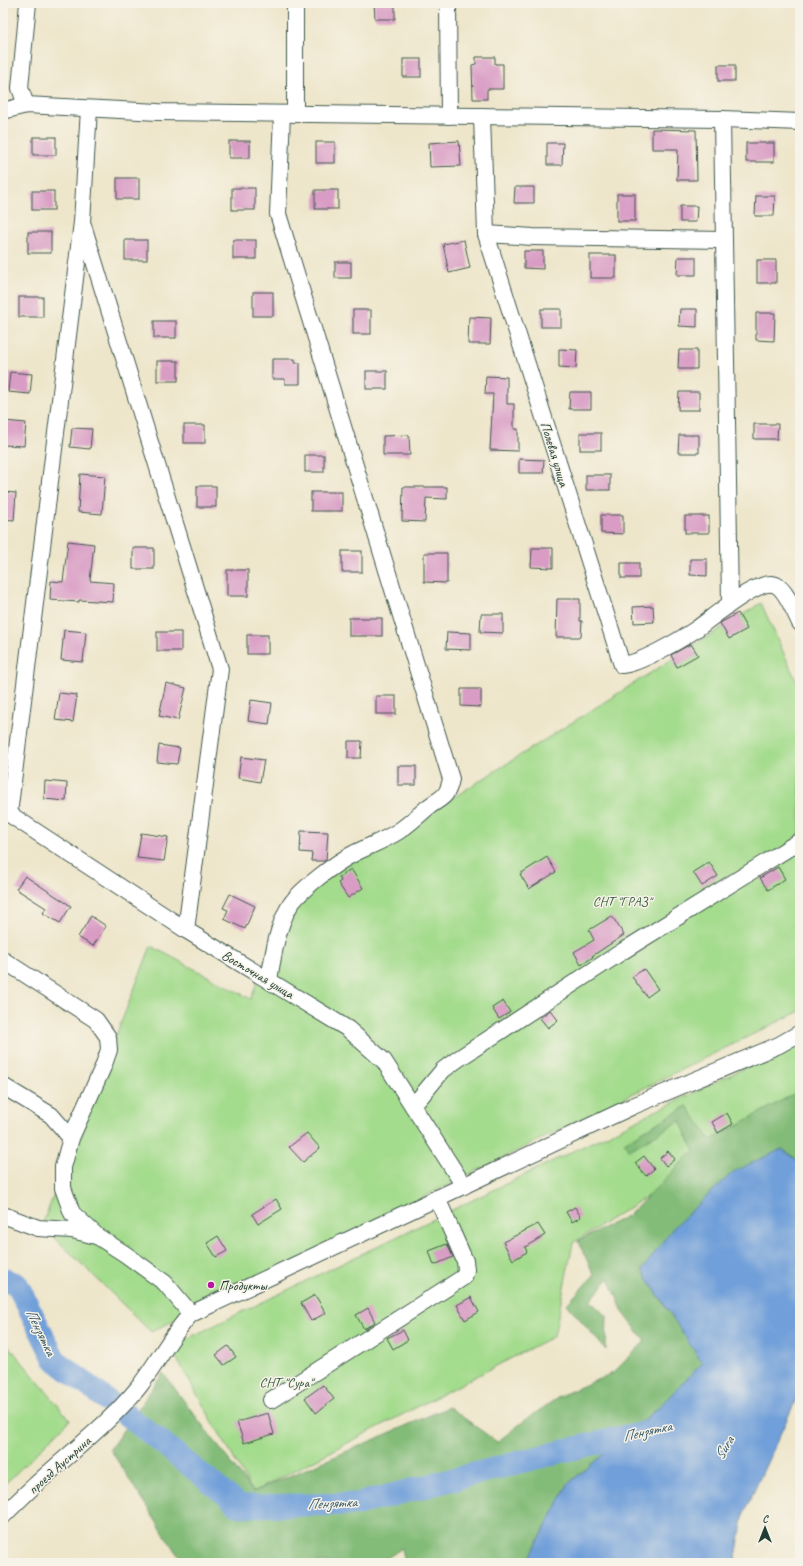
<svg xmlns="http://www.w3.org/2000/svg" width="803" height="1566" viewBox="0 0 803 1566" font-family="Caveat,sans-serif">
<rect width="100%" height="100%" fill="#f7f3e8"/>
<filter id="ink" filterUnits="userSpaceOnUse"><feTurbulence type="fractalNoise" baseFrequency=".025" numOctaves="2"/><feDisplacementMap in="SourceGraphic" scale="8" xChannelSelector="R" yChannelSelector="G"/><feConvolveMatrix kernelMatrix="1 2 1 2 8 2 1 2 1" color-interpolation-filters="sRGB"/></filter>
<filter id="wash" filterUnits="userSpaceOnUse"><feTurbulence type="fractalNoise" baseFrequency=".012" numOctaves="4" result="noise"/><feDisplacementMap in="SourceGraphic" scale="16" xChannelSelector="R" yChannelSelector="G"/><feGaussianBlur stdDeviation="0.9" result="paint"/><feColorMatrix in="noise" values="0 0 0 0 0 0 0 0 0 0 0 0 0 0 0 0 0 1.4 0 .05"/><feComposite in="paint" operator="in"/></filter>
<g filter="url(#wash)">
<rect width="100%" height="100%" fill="#eee6cb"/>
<!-- green -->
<g fill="#a4dc8d" stroke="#628c60">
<polygon points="761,603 800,689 800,1011 151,1332 42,1225 151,946 251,999 285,904"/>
<polygon points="800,1041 800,1100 573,1243 554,1336 253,1492 170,1347"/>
<polygon points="3,1339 70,1420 3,1486"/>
</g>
<!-- forest -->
<polygon fill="#83bc78" stroke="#517c56" points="797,1092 800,1092 800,1162 782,1149 642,1270 703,1363 657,1409 568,1484 527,1563 405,1563 402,1548 380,1563 191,1563 177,1554 110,1449 163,1373 253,1492 449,1407 497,1442 528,1418 562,1395 613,1373 645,1341 623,1312 609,1278 590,1301 607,1316 606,1350 567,1304 594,1275 578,1241 629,1215 694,1150 680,1121 629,1150 624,1142 687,1106 711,1140"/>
<!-- water -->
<polygon fill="#709fd9" stroke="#486e86" points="782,1149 800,1162 800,1391 744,1513 735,1563 527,1563 568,1484 657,1409 702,1363 642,1270 673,1228 733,1172"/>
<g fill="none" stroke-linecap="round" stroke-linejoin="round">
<!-- river -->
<polyline stroke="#709fd9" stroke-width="23" points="3,1279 17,1284 55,1360 156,1438 240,1506 357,1504 563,1451 653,1430"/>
</g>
<g id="blocks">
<!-- building -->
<g fill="#d99cc5">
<polygon points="374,3 395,3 395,19 375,19"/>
<polygon points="476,57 495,57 495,64 503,64 503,89 487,89 487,99 473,99 472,65 476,64"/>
<rect x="403" y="59" width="18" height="18"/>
<rect x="718" y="65" width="17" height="16"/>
<polygon points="652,129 696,130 697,180 677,180 678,149 652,149"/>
<rect x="33" y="137" width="23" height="18"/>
<rect x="229" y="141" width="21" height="17"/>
<polygon points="459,141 461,166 430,167 429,143"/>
<rect x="316" y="142" width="19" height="21"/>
<polygon points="547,143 563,143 562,165 547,165"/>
<rect x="746" y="143" width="28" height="19"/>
<rect x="117" y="178" width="22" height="21"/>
<polygon points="515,187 534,187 534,203 514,203"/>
<rect x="232" y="188" width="23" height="22"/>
<rect x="315" y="190" width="23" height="19"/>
<rect x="32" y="191" width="22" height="19"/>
<rect x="617" y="194" width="18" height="27"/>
<polygon points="756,196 775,196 774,216 755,216"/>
<polygon points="680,206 697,206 696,222 680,222"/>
<rect x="28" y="232" width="23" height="21"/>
<rect x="125" y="240" width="22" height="20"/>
<rect x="233" y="240" width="23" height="19"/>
<polygon points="464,240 470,268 449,273 443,244"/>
<polygon points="524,251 543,251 543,269 524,268"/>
<rect x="590" y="255" width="26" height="23"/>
<polygon points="678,257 696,257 696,275 677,275"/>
<rect x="757" y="260" width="19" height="23"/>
<rect x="335" y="262" width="16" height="16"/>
<rect x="253" y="292" width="20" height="24"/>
<rect x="19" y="297" width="24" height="20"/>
<rect x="541" y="309" width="20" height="18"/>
<polygon points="680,309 697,309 697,327 679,326"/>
<rect x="353" y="310" width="18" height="24"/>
<polygon points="756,313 775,313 774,341 756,340"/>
<polygon points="469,317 491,318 490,344 468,344"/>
<rect x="154" y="321" width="22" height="17"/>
<polygon points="559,349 577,350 576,368 559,367"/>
<polygon points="679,350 697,350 697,369 678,369"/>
<polygon points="272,359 295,359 295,363 300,363 300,384 285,384 285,379 272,379"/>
<rect x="157" y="361" width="21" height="20"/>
<rect x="366" y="371" width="21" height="18"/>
<polygon points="10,372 32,374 30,394 8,392"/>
<polygon points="486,376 507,377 507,404 514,404 514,429 518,429 518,451 490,450 493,394 485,394"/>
<polygon points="570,392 591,392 591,409 569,409"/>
<polygon points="679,392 699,392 699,410 678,410"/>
<polygon points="4,421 26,423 24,446 3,445"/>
<polygon points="754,424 778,424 777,439 754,439"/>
<rect x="184" y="425" width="21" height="18"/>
<polygon points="72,428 92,429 90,449 70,447"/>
<rect x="580" y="433" width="21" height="17"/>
<polygon points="409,435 410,455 383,455 383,436"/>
<polygon points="679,435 699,435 699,453 678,453"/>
<rect x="305" y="455" width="19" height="17"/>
<polygon points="519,459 544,460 543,473 519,473"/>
<polygon points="80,474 105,476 102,514 78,512"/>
<rect x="586" y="475" width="24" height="15"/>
<rect x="197" y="486" width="19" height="21"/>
<polygon points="403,487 447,487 447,499 426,498 425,522 402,521"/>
<polygon points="3,492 16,493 14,520 3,519"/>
<rect x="311" y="492" width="31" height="19"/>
<polygon points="601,515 623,515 623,534 601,533"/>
<rect x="685" y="516" width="24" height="17"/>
<polygon points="68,541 94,544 90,581 114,583 113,602 79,600 79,602 50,600 51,581 63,582"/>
<rect x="133" y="548" width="21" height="21"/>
<polygon points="532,548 553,548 553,568 531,567"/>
<rect x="342" y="551" width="20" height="21"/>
<polygon points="424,553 447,553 447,583 424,582"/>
<polygon points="690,559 707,559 707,576 690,575"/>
<rect x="621" y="563" width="18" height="15"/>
<rect x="227" y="570" width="21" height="26"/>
<polygon points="557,599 580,599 580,621 582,621 581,637 556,637"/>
<polygon points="653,606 654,622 634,623 633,607"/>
<polygon points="738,613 747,629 729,639 720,623"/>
<polygon points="481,614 503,614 503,633 480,632"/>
<rect x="349" y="618" width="33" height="18"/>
<polygon points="64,630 86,632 83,662 61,660"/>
<rect x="157" y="632" width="24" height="19"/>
<polygon points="447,632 471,633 471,650 446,649"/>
<rect x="247" y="635" width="21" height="19"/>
<polygon points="691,644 698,655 677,667 671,655"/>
<polygon points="166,683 186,688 178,720 159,716"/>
<polygon points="461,689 481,689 481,707 461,706"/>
<polygon points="59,693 77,695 73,722 55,720"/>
<rect x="376" y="696" width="20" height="18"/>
<polygon points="251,700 272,703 269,724 248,721"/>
<polygon points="348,741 362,741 361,758 348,758"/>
<polygon points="159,745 180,748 177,764 157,762"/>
<polygon points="241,757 264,760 260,782 238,778"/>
<rect x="398" y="766" width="18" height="19"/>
<polygon points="45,781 67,783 66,801 44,799"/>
<polygon points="301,831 328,832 326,860 324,861 311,861 312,853 300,852"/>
<polygon points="141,833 168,837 164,861 137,858"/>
<polygon points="547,857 556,872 529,889 520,874"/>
<polygon points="709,862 718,876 702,886 693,872"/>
<polygon points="778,867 785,879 768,890 760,878"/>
<polygon points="351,869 363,888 348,898 338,883 341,881 339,877"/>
<polygon points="25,876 71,906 60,923 43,913 46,908 16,889"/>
<polygon points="230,894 255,906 245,929 224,919 228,910 223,908"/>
<polygon points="91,916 106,926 93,946 78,937"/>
<polygon points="612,916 624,935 592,956 593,957 581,965 574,952 594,940 589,930"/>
<polygon points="644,969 658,989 647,997 632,977"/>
<polygon points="503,1001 510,1012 499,1019 492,1008"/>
<polygon points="550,1010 558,1020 548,1028 540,1018"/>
<polygon points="727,1113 733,1124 718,1133 712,1122"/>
<polygon points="307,1133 320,1148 303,1162 289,1147"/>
<polygon points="668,1151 675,1159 666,1166 660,1158"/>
<polygon points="644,1156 654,1169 646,1176 635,1163"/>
<polygon points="276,1199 282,1209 258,1224 252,1214"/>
<polygon points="575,1207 581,1217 572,1222 566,1212"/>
<polygon points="538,1224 545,1235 525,1247 527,1252 513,1260 503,1242"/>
<polygon points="218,1236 227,1251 216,1257 207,1243"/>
<polygon points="447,1244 453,1257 434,1265 429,1251"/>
<polygon points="315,1295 326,1313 311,1321 301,1303"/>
<polygon points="471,1297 479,1312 465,1320 457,1305"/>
<polygon points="368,1308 375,1322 364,1329 356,1315"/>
<polygon points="403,1330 408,1340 393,1349 387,1338"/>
<polygon points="228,1346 236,1357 224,1365 216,1355"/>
<polygon points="323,1385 334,1399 316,1413 305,1398"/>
<polygon points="268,1413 274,1434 244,1443 237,1422"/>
</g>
</g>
</g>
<g filter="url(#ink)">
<use href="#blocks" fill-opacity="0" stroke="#3e564b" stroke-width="1"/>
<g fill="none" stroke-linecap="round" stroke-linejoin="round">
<defs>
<g id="minor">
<polyline points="295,3 295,114"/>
<polyline points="448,3 449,116"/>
<polyline points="26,105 20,88 28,3"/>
<polyline points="3,111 26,105 158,112 722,119 800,122"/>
<path d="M 482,116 L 486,234 L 622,665 C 639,664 680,640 695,630 C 710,620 758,577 776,585 C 786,590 795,613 800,623"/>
<polyline points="722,119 730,602"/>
<polyline points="82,222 220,669 186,930"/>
<polyline points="486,234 533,237 724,240"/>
<polyline points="3,810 186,930 348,1029 384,1061 464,1186"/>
<polyline points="9,814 82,222 89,109"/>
<polyline points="3,960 96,1020 108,1037 109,1050 103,1067 71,1138 63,1167 63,1188 72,1213 97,1236 125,1254 165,1283 191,1314"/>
<path d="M 269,980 C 273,956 277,928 289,907 C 298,891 338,861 355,853 C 369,846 385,840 399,831 C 409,824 418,816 427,808 C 441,797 447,799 451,779 L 278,214 L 282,114"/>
<polyline points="3,1086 51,1115 71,1138"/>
<polyline points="413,1106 443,1070 458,1059 623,951 800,841"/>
<polyline points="3,1215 38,1228 72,1230 96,1236"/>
<polyline points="271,1400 464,1277 466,1270 465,1261 437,1198"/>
<path d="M 3,1516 C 16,1503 29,1490 43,1478 C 75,1449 110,1422 138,1388 C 157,1364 170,1336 191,1314 L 633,1106 L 779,1045 L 800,1033"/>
</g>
</defs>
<!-- minor casing -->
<use href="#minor" stroke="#3e564b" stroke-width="18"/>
<!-- minor -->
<use href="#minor" stroke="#fff" stroke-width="16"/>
</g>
</g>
<!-- markers -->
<circle fill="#b5179e" stroke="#f7f3e8" stroke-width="1.5" cx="211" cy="1285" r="4"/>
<g text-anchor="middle" stroke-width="3" stroke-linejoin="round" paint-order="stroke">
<!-- street labels -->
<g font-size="14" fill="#1f3d34" stroke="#f7f3e8">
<text transform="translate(555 454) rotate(73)" y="5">Полевая улица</text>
<text transform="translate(258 974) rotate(31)" y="5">Восточная улица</text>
<text transform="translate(59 1465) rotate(-42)" y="5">проезд Аустрина</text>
</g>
<!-- park labels -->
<g font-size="14" fill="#3a5d46" stroke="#f7f3e8">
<text x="622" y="906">СНТ "ГРАЗ"</text>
<text x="286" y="1387">СНТ "Сура"</text>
</g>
<!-- poi labels -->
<g font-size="14" fill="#1f3d34" stroke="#f7f3e8" text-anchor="start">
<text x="219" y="1290">Продукты</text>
</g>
<!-- water labels -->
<g font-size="15" font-style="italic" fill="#375a66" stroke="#f7f3e8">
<text transform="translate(41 1332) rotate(64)" y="5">Пензятка</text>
<text transform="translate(647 1431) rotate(-13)" y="5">Пензятка</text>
<text transform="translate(724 1448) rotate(-59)" y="5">Sura</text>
<text transform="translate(332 1503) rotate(-3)" y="5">Пензятка</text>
</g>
</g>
<!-- margin -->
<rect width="803" height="1566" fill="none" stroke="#f7f3e8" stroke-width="16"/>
<!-- north arrow -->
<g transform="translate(765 1528)" stroke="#f7f3e8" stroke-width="3" paint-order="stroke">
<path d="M0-3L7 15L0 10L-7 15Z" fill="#1f3d34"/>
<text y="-6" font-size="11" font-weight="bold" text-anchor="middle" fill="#1f3d34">С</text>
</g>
</svg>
